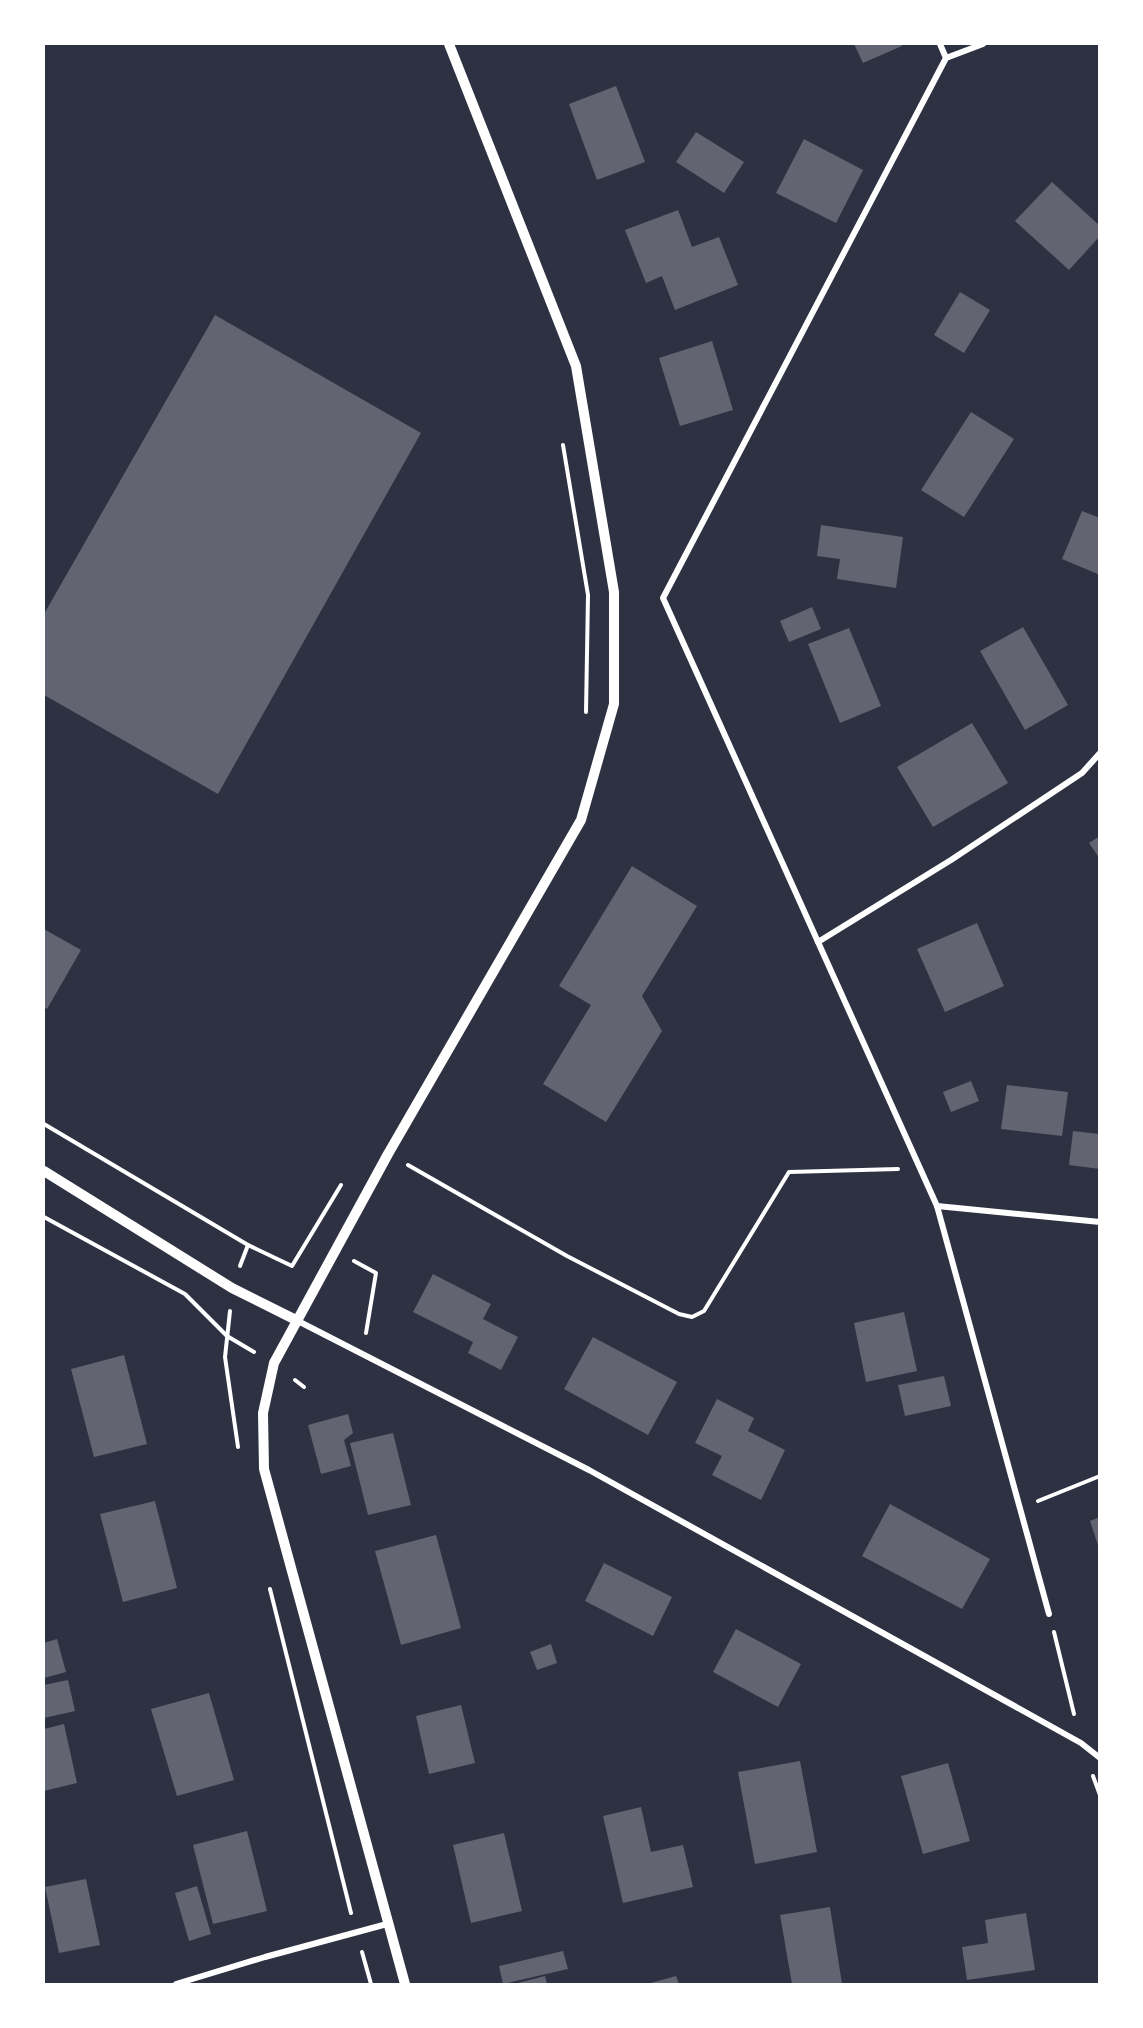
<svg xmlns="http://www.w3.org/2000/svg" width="1143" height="2028" viewBox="0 0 1143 2028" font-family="'Golos Text',sans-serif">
<rect width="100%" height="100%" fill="#2d3142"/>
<!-- building -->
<g fill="#626471">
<polygon points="854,44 901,44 902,46 863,63"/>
<polygon points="616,86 645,162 597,180 569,104"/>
<polygon points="696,132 744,162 724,193 676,162"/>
<polygon points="804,139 863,170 836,223 776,193"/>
<polygon points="1052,182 1100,226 1100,236 1069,270 1015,221"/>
<polygon points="678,210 692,247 719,237 738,285 675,310 662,276 646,283 625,230"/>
<polygon points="960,292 990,310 964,353 934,335"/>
<polygon points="215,315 421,433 218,794 44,695 44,614"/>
<polygon points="712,341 733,410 680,426 659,358"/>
<polygon points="971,412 1014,439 964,517 921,490"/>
<polygon points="1082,511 1100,518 1100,575 1062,559"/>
<polygon points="821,525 903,537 896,588 837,579 840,559 817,556"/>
<polygon points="812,607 821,629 789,642 780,621"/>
<polygon points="1023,627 1068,705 1025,730 980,651"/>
<polygon points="849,628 881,706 840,723 808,644"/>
<polygon points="972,723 1008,783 933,827 897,767"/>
<polygon points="1100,836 1100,859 1089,843"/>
<polygon points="632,866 697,906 642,996 662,1031 606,1122 543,1084 591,1005 559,986"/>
<polygon points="977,923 1004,986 945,1012 917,949"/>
<polygon points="44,929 81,950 47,1009 44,1007"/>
<polygon points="971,1081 979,1101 951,1112 943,1092"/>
<polygon points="1007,1085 1068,1092 1062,1136 1001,1129"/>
<polygon points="1073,1131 1100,1134 1100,1169 1069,1165"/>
<polygon points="433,1274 491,1304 483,1319 518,1337 501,1370 468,1353 473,1342 413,1312"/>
<polygon points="904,1312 917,1371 866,1382 854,1323"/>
<polygon points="593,1337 677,1382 648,1435 564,1389"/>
<polygon points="124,1355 147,1444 94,1457 71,1369"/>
<polygon points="944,1376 951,1406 905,1416 898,1385"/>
<polygon points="717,1399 754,1418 748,1431 785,1450 761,1500 712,1475 722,1456 695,1443"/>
<polygon points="348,1414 353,1433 344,1440 351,1466 321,1474 308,1425"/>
<polygon points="393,1433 411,1505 368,1515 350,1443"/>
<polygon points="155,1501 177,1588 123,1602 100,1514"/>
<polygon points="890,1504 990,1559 962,1609 862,1556"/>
<polygon points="1100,1517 1100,1548 1099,1548 1090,1521"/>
<polygon points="436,1535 461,1628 401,1645 375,1551"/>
<polygon points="604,1563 672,1597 653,1636 585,1601"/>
<polygon points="736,1629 801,1664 778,1707 713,1672"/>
<polygon points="57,1639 66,1672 44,1678 44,1643"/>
<polygon points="551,1644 557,1663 537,1670 530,1652"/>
<polygon points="68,1680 75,1711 44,1718 44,1685"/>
<polygon points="209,1693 234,1780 177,1796 151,1709"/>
<polygon points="461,1705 475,1763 429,1774 416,1716"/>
<polygon points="64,1724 77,1783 44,1791 44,1729"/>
<polygon points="800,1761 817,1852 755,1864 738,1772"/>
<polygon points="948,1763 970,1841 923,1854 901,1776"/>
<polygon points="641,1807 651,1852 683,1845 693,1887 623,1903 603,1816"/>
<polygon points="247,1831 267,1911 213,1924 193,1845"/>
<polygon points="504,1833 522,1911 471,1923 453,1845"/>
<polygon points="86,1879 100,1945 59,1953 45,1887"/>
<polygon points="197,1886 211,1934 189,1941 175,1893"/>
<polygon points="830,1907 842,1984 792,1984 780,1915"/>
<polygon points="1026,1913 1035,1970 967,1980 962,1947 988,1943 985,1920"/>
<polygon points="563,1951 568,1969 503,1984 499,1966"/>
<polygon points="545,1976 547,1984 514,1984"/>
<polygon points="676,1976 679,1984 647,1984"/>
</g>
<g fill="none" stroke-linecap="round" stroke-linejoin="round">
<!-- path -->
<g stroke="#fff" stroke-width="4">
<polyline points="563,445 588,595 586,712"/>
<polyline points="44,1124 248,1245 240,1266"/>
<polyline points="408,1165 567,1256 679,1314 692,1317 704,1311 789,1172 898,1169"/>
<polyline points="44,1217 185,1294 227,1336 254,1352"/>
<polyline points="248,1245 292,1266 341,1185"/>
<polyline points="354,1261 376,1273 366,1333"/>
<polyline points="230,1311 225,1357 238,1447"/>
<polyline points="295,1380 304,1387"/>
<polyline points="1038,1501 1100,1476"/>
<polyline points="270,1589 351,1913"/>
<polyline points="1054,1632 1074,1714"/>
<polyline points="1093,1776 1100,1795"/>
<polyline points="362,1952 371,1984"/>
</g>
<!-- minor -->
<g stroke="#fff" stroke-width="6">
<polyline points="940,44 946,58"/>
<polyline points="983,44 946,58 663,598 937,1206 1049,1614"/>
<polyline points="818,942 951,860 1082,773 1100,753"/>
<polyline points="937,1206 1100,1222"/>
<polyline points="296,1320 589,1470 1081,1743 1100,1758"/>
<polyline points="176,1984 265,1957 387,1924"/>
</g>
<!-- tertiary -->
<g stroke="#fff" stroke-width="10">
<polyline points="44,1171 232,1288 296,1320"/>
<polyline points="405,1984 264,1469 263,1413 274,1363 388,1154 581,820 614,704 614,592 576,366 449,44"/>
</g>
</g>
<!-- border -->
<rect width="1143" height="2028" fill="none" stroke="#ffffff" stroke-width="90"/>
</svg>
